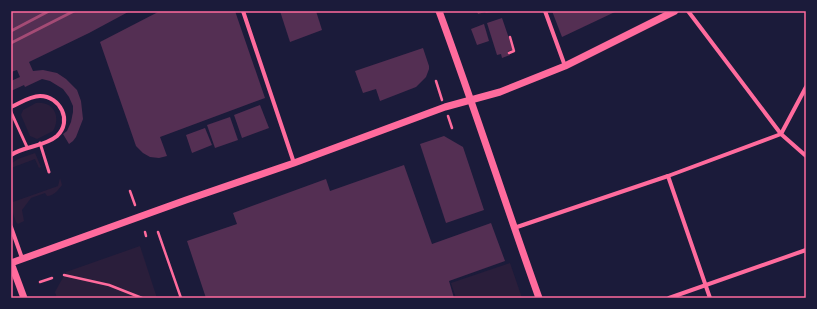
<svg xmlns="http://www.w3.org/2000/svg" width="817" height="309" viewBox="0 0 817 309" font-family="'Open Sans',sans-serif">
<rect width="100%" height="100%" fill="#1b1b3a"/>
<!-- green -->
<g fill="#2a1e3b">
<path d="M 36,103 C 54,101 61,117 53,131 L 37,139 L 30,136 L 21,115 L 23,110 Z"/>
<polygon points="35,153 41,167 39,168 35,159 11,168 12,163 18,159"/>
<path d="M 60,178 L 62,185 C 58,190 54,196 47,196 L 45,193 L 31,198 L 22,210 L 24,221 L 18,224 L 16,222 L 11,208 L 11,198 L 13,202 L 58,186 Z"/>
<polygon points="140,246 157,298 57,298 55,292 66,272"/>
<polygon points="510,263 522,298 456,298 451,283"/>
</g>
<!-- building -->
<g fill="#542f53">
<polygon points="11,11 130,11 89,33 29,62 33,71 43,70 57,73 66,79 77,90 81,101 83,119 76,137 73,141 69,144 63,134 67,131 71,122 73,112 73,106 69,97 63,89 50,81 42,79 25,87 24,85 11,91 11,81 20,77 17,70 11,72"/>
<polygon points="160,11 235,11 265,98 160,137 167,156 159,158 150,157 143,153 136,146 100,42"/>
<polygon points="280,11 316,11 322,30 290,42"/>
<polygon points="477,11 493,11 493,12 486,13 485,12 478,14"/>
<polygon points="552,11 617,11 562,37"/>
<polygon points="502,18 513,50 508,51 510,55 502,58 501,54 497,55 487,23"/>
<polygon points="484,24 489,41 477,45 471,29"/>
<polygon points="423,48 429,66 429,69 426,77 416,87 380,101 376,89 363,93 355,71"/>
<polygon points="260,105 269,128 242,138 234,115"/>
<polygon points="230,117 238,140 215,148 207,125"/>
<polygon points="205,128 212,145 192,153 186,135"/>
<polygon points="444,136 463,147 484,210 446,223 420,144"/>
<polygon points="404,165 432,244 491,223 505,261 449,281 454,298 206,298 187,241 237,224 233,213 326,179 330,191"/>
</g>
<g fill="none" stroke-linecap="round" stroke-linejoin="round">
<!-- path -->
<g stroke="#ff6b9d" stroke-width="2.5">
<polyline points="509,53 514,51 510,37"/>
<polyline points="436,81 442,100"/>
<polyline points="448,116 452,128"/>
<polyline points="130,191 135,205"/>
<polyline points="145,232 146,236"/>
<polyline points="158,232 181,298"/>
<polyline points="64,275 109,285 142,298"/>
<polyline points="40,282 52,278"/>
</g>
<!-- service -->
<g stroke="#ff6b9d" stroke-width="3">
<polyline points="11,112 27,147"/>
<polyline points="40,143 49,172"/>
</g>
<!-- minor -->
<g stroke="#ff6b9d" stroke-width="4">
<polyline points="243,11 294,163"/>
<polyline points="545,11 565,66"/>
<polyline points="688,11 781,134 806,156"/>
<path d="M 11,107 C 20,103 30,96 40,96 C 60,96 73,121 57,136 C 44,147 24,146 11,155"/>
<polyline points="668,176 710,298"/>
<polyline points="11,227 22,258"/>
<polyline points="514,228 668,176 781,134 806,87"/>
<polyline points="669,298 806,250"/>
</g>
<!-- tertiary -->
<g stroke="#ff6b9d" stroke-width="7">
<path d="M 439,11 C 474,106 505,203 539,298"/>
<polyline points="24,298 11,263 186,200 294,163 445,107 500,92 565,66 675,11"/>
</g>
<!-- rail -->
<g stroke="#a44b75" stroke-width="3">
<polyline points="11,31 49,11"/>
<polyline points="11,43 74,11"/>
</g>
</g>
<!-- border -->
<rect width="817" height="309" fill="none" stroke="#1b1b3a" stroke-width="24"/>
<rect x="12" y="12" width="793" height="285" fill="none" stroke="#ff6b9d" stroke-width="1.5"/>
</svg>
